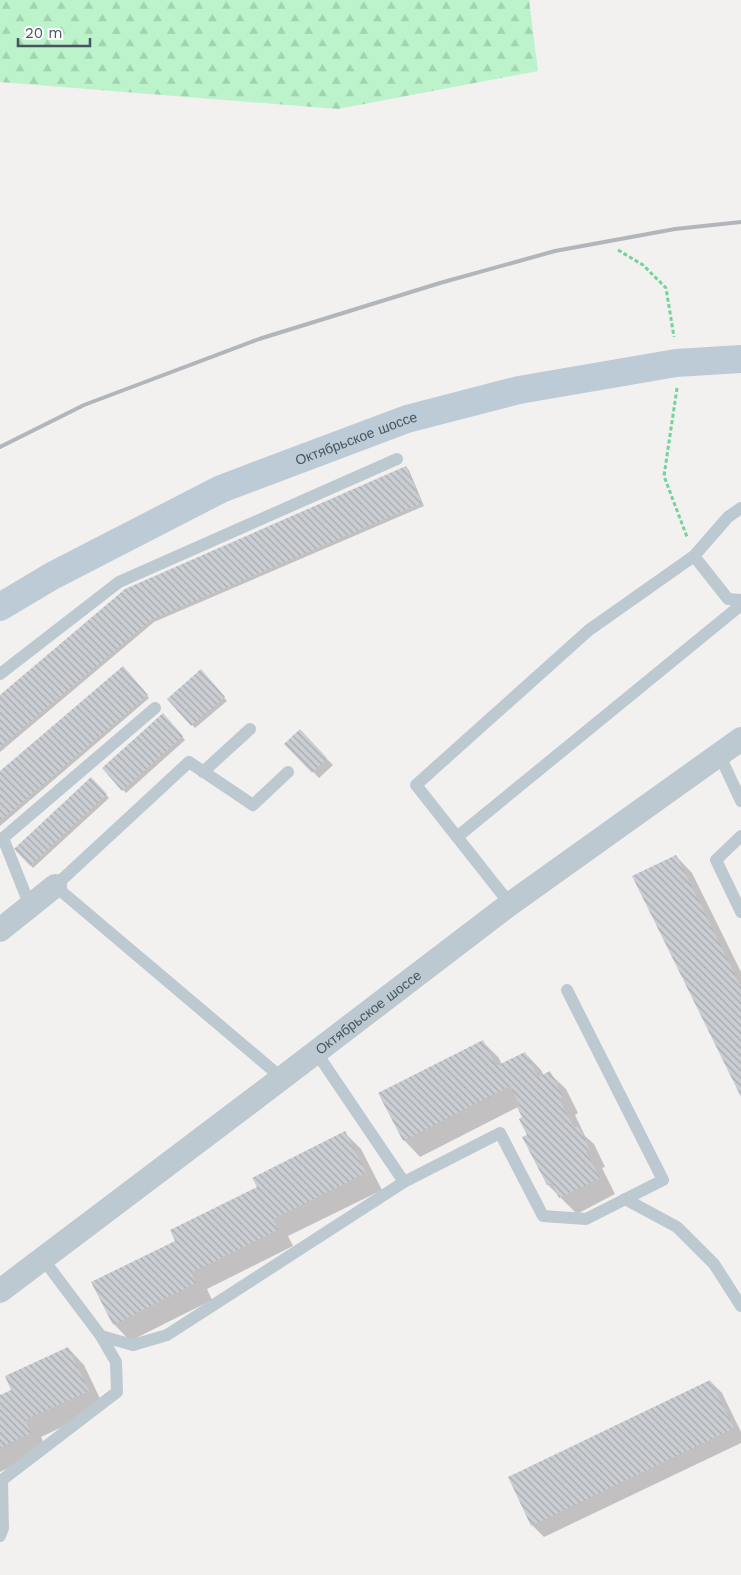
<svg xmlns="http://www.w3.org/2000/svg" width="741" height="1575" viewBox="0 0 741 1575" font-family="'Work Sans',sans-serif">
<defs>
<pattern id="forest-firs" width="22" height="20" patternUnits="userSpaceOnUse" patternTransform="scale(1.25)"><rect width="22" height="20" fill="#bcf3cb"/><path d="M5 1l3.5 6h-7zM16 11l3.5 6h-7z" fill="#a3d2b1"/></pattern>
<pattern id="building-back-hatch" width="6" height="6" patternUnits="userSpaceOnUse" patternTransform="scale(1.25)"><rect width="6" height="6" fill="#caced3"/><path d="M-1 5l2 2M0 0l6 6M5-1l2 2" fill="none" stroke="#a6aaae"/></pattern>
</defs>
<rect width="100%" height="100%" fill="#f3f0f0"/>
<!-- forest -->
<polygon fill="url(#forest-firs)" points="0,0 529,0 538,71 338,109 0,82"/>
<!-- shadow -->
<g fill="#0003">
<polygon points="406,467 409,470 424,506 154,622 0,752 0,697"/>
<polygon points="126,670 149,698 0,826 0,773"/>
<polygon points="204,674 227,701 195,728 169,699"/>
<polygon points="163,715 185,740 126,793 103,768"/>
<polygon points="299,731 333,765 319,778 286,744"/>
<polygon points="91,778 109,798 33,868 15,849"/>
<polygon points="676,856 692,873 741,972 741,1094"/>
<polygon points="483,1042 499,1058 502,1065 525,1053 541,1070 544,1076 549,1073 566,1089 578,1113 575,1115 585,1136 594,1144 605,1167 602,1168 615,1194 577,1214 548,1185 529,1135 524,1118 518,1107 420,1157 404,1140"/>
<polygon points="345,1133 361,1149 382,1190 288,1236 293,1246 207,1289 212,1300 130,1341 114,1324 177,1241"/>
<polygon points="68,1348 84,1365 104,1407 41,1437 47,1450 0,1472 0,1396 12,1390"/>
<polygon points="710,1381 722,1393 741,1432 741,1443 544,1537 532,1525"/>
</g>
<!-- building -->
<g fill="url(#building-back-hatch)">
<polygon points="406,466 422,503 151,620 0,747 0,695 125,589"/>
<polygon points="123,666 148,695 0,821 0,771"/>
<polygon points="201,669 225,697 191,726 167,699"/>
<polygon points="163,713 183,736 122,791 102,768"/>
<polygon points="300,729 327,758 312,773 284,744"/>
<polygon points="91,777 107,794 30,866 14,849"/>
<polygon points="676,855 741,987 741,1097 632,876"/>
<polygon points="483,1040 496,1066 525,1052 538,1077 550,1071 563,1097 559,1099 574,1128 578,1126 590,1150 586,1152 600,1178 559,1198 552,1183 547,1185 522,1137 527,1135 519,1119 522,1117 517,1107 520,1105 510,1086 403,1141 378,1093"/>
<polygon points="345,1131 366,1173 273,1219 278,1230 191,1273 196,1283 113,1325 91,1282 175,1241 170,1230 257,1187 252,1178"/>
<polygon points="68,1347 89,1391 25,1420 31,1433 0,1448 0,1395 11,1390 5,1376"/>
<polygon points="710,1380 734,1428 531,1526 508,1477"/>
</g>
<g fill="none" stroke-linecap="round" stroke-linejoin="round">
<!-- path -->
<g stroke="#71d498" stroke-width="3" stroke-dasharray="4 2.5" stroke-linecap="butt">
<polyline points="618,250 643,265 666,288 674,337"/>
<polyline points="677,388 664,476 687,537"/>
</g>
<!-- service -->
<g stroke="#bdc9d0" stroke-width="12">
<polyline points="741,508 728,517 694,556 728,599 741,600"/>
<polyline points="0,674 119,582 397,459"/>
<polyline points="719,754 741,801"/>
<polyline points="203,772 250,729"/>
<polyline points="741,836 716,860 741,912"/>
<polyline points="457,837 741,605"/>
<polyline points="510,904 416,785 589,630 694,556"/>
<polyline points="30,906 3,838 155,708"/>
<polyline points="316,1052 404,1182 500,1133 543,1216 586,1219 663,1180 567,990"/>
<polyline points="282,1078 55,886 189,762 253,805 288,772"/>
<polyline points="625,1199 677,1227 714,1264 741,1306"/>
<polyline points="43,1259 101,1336 133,1345 167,1335 404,1182"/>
<polyline points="0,1536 3,1528 2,1480 117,1392 116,1362 101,1336"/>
</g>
<!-- minor -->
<g stroke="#bdc9d0" stroke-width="24">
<polyline points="0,930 55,886"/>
<path id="s1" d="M 0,1291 L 282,1078 L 510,904 L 741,739"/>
</g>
<!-- secondary -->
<path stroke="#bccbd5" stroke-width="28" id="s2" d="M 0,607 L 52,576 L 221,489 L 407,419 L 519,390 L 676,363 L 741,359"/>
<!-- rail -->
<polyline stroke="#b2b6bb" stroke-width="4" points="0,447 84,405 259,339 440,283 555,251 675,229 741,222"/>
</g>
<g text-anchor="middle" stroke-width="4" stroke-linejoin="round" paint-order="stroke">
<!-- street labels -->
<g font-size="14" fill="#46565f" stroke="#fff">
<text dy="5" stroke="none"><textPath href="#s2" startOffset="395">Октябрьское шоссе</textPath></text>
<text dy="5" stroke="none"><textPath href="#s1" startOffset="462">Октябрьское шоссе</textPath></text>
</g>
</g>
<!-- scale -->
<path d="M18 38v8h72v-8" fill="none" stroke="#46565f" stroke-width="2.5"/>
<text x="25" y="38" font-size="15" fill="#46565f" stroke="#ffffff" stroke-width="4" paint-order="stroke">20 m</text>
</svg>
